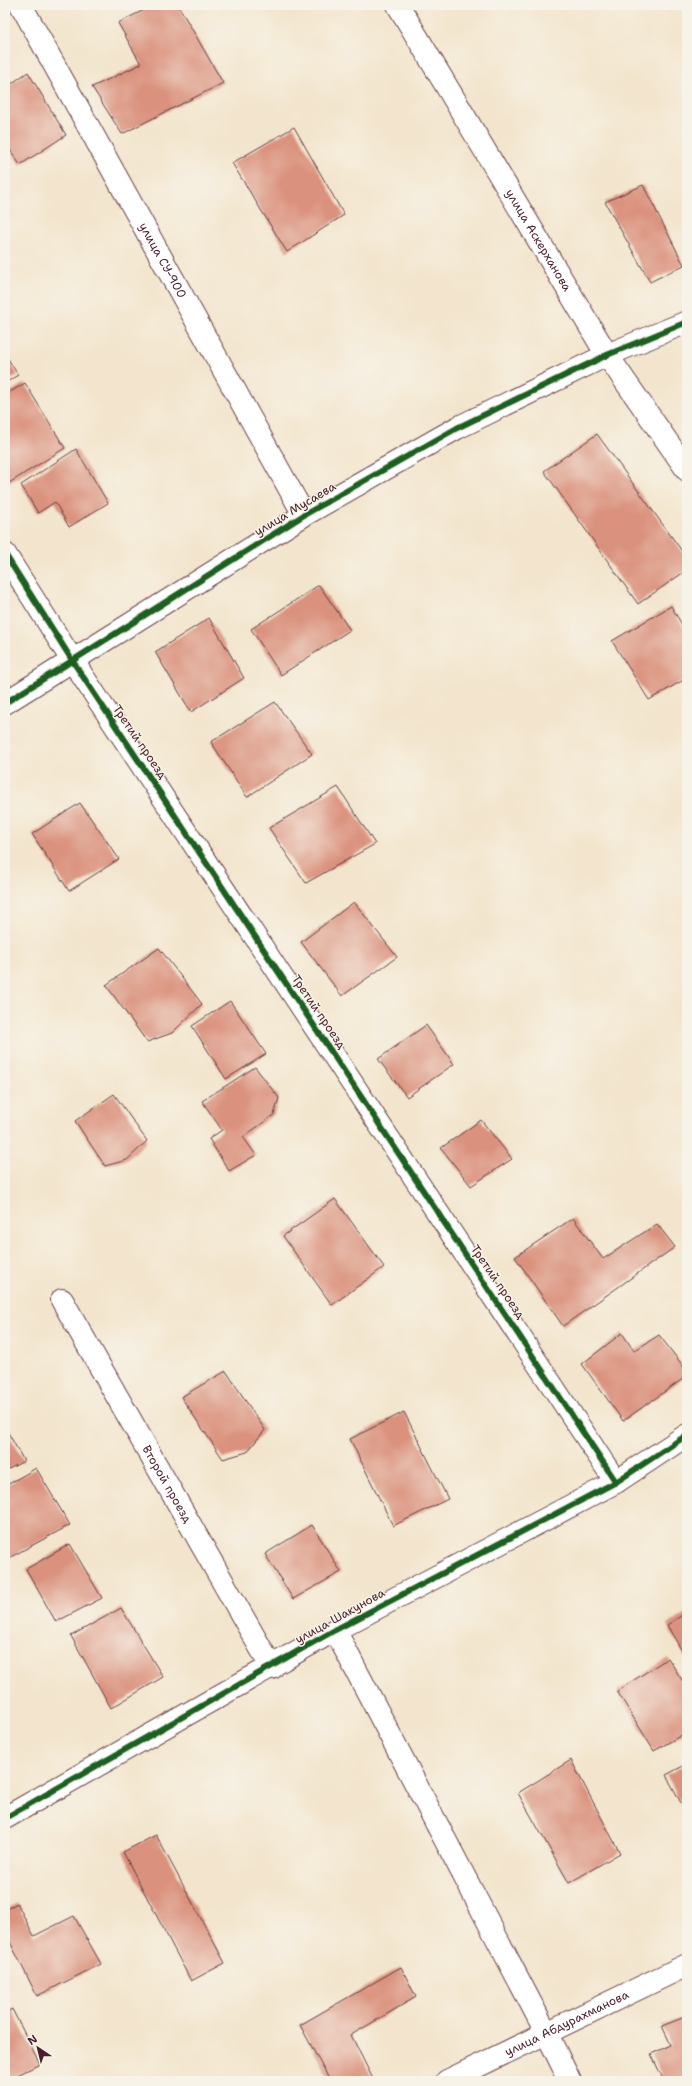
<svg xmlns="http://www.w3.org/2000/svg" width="692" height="2086" viewBox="0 0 692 2086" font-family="'Shantell Sans',sans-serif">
<rect width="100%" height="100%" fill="#f7f3e8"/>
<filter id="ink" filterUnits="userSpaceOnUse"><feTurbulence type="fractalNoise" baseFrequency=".025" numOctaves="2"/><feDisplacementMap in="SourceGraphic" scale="8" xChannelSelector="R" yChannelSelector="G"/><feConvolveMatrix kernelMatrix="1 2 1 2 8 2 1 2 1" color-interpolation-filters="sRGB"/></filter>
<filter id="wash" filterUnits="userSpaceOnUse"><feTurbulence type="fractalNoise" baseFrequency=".012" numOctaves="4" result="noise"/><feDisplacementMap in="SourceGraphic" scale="16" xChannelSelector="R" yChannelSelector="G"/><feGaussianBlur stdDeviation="0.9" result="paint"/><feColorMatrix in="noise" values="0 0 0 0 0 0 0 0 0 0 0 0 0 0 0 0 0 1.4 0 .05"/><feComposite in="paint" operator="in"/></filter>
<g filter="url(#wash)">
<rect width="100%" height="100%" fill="#f3e5cd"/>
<g id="blocks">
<!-- building -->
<g fill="#da917d">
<polygon points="154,5 178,5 223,83 122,134 92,87 141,64 118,23"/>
<polygon points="28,72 66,135 20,165 5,142 5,88"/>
<polygon points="294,127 344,215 287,252 232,163"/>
<polygon points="643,185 684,265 650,282 605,202"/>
<polygon points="5,354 18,375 5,383"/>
<polygon points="25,383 65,448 9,483 5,477 5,395"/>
<polygon points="597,434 687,558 687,570 638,604 544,471"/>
<polygon points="76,449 108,503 69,527 55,502 38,513 21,485"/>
<polygon points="319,585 350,630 281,675 251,629"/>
<polygon points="671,606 687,633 687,678 649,700 612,641"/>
<polygon points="209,618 244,678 191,712 155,652"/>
<polygon points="275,702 312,754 247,797 211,742"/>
<polygon points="338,787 375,844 306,883 269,828"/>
<polygon points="80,803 119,859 69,891 32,834"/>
<polygon points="354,902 397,957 342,996 301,942"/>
<polygon points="159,948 202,1004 172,1033 147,1042 106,985"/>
<polygon points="230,1001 266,1054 226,1079 192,1026"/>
<polygon points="426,1025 454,1064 407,1097 378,1059"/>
<polygon points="255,1067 279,1098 274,1115 243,1137 256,1155 229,1171 209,1139 222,1130 202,1101"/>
<polygon points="114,1094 147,1141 127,1160 105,1166 75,1121"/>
<polygon points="481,1120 512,1159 471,1186 441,1148"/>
<polygon points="335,1199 384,1267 332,1305 283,1236"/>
<polygon points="573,1218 603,1259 657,1224 675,1247 563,1326 515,1257"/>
<polygon points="622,1333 634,1351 659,1335 687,1371 687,1376 623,1421 582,1364"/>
<polygon points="226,1371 265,1430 247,1452 223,1459 181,1397"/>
<polygon points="404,1412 448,1499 393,1526 350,1439"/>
<polygon points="5,1427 24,1461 5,1471"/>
<polygon points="36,1468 70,1525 5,1560 5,1486"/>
<polygon points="312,1525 341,1572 293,1599 265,1554"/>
<polygon points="70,1544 102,1598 56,1622 26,1569"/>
<polygon points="121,1608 163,1677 111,1708 71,1636"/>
<polygon points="687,1612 687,1660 667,1625"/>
<polygon points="668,1658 687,1688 687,1732 654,1751 617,1691"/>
<polygon points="571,1760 620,1853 569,1883 518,1793"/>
<polygon points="687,1764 687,1814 666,1775"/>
<polygon points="156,1835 225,1963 191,1981 123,1852"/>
<polygon points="17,1903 34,1936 74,1916 101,1964 37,1996 5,1932 5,1910"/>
<polygon points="401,1967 416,1997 351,2035 374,2081 330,2081 300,2025"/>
<polygon points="12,2009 40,2064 5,2081 5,2013"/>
<polygon points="687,2016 687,2081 664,2081 651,2054 671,2045 662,2026"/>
</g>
</g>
</g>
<g filter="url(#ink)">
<use href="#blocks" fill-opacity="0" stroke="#633d43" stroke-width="1"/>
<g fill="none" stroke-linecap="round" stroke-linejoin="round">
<defs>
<g id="minor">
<path id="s1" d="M 21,5 L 304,515"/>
<polyline points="5,554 72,660 616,1482"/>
<polyline points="5,703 304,515 457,428 607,355 687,322"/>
<path id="s2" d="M 62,1300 L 272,1668"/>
<polyline points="335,1630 547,2034 570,2081"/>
<polyline points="5,1818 335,1630 616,1482 687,1435"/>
<path id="s3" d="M 447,2081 L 687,1965"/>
</g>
<g id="tertiary">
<path id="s4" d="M 398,5 L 607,355 L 687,470"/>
</g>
</defs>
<!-- minor casing -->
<use href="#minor" stroke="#633d43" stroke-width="24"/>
<!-- tertiary casing -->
<use href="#tertiary" stroke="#633d43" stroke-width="24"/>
<!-- minor -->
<use href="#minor" stroke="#fff" stroke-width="22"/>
<!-- tertiary -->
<use href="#tertiary" stroke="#fff" stroke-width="22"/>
<defs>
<g id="cycleway">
<polyline points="5,554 72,660 616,1482"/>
<polyline points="5,703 304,515 457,428 607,355 687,322"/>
<polyline points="5,1818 335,1630 616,1482 687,1435"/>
</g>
</defs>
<!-- cycleway casing -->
<use href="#cycleway" stroke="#f7f3e8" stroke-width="8"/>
<!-- cycleway -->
<use href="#cycleway" stroke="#1b5e20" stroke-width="6"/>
</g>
</g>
<g text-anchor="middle" stroke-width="3" stroke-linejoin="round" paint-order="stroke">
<!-- street labels -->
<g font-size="12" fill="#4a1f2b" stroke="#f7f3e8">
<text dy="4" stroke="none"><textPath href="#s4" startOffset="274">улица Аскерханова</textPath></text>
<text dy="4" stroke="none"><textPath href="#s1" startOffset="292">улица СУ-900</textPath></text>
<text transform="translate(295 509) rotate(-31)" y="4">улица Мусаева</text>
<text transform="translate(140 742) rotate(56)" y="4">Третий проезд</text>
<text transform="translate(319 1012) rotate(56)" y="4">Третий проезд</text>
<text transform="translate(498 1282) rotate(56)" y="4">Третий проезд</text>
<text dy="4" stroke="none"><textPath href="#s2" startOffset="212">Второй проезд</textPath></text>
<text transform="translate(340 1616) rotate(-29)" y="4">улица Шакунова</text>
<text dy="4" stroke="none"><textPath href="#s3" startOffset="133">улица Абдурахманова</textPath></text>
</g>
</g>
<!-- margin -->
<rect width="692" height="2086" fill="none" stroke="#f7f3e8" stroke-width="20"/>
<!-- north arrow -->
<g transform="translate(38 2048) rotate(325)" stroke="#f7f3e8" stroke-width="3" paint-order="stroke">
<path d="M0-3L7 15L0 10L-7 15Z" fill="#4a1f2b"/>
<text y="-6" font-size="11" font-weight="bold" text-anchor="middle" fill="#4a1f2b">N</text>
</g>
</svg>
